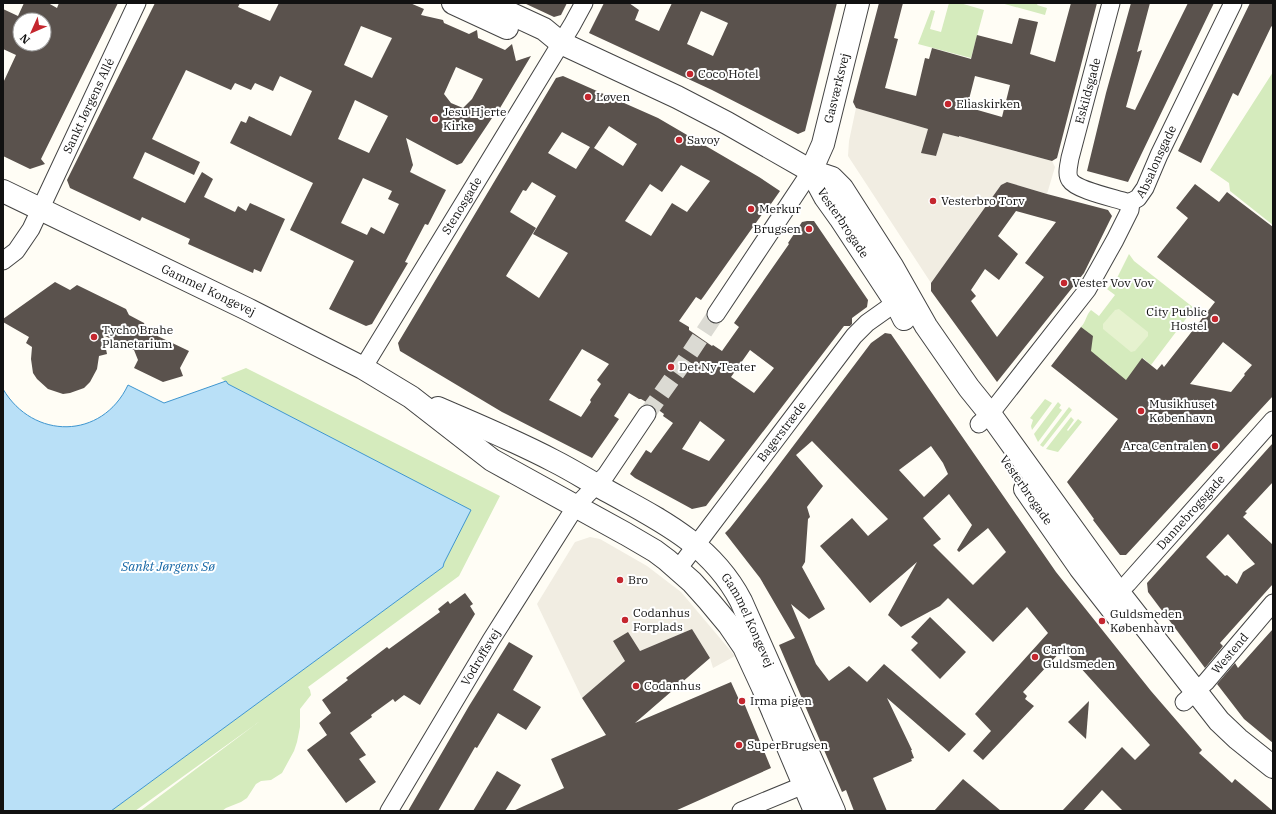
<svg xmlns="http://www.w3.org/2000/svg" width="1276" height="814" viewBox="0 0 1276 814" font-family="'IBM Plex Serif',serif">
<rect width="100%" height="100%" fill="#fffdf5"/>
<!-- green -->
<g fill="#d5ebbd">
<polygon points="949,3 960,3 984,10 971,58 918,44 931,10 935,11 930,29 941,32"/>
<polygon points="1001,3 1038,3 1037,5 1047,8 1045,15"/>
<polygon points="1273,72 1273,225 1230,191 1229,183 1210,170"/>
<path d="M 1129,254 L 1134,261 L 1194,308 L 1151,365 L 1143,358 L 1138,364 L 1148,401 L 1108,370 L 1111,367 L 1103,361 L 1084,352 L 1081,327 C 1086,322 1086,315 1091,310 L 1099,316 L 1115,295 L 1107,289 L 1117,278 Z"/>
<polygon points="246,368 500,496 459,576 308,687 310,690 311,695 300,709 300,727 297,742 294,751 282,773 271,780 261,781 256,784 247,798 241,802 226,808 222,811 140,811 260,721 135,811 111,811 443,567 444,563 470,510 228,384 221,378"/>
<polygon points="1045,399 1052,403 1032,430 1031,426 1033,420 1030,418"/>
<polygon points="1058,402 1061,405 1059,408 1062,410 1038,442 1034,434"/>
<polygon points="1069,407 1072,410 1043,447 1040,445"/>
<polygon points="1071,417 1074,420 1067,430 1068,431 1078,419 1082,422 1058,452 1046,449"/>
</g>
<!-- pitch -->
<polygon fill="#e6f2cf" points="1119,309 1148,332 1148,336 1135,351 1131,352 1103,329 1103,324 1115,310"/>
<!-- plaza -->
<g fill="#f1ede2">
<polygon points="856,108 928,129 922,153 936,156 943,133 959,137 959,136 1052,161 1055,167 1047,194 1007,182 1001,185 931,283 848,156 849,141"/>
<polygon points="590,537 600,539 647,566 681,592 735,656 713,668 710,658 692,629 633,654 582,698 537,604 575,542"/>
</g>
<!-- water -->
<path fill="#b9e0f7" stroke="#3f96cf" d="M 226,381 L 228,384 L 471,510 L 444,563 L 443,567 L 111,811 L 3,811 L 3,389 C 33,440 102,440 128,385 L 164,403 Z"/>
<!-- building -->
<g fill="#5a524d" fill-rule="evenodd">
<path d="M 24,3 L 48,3 L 57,8 L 59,3 L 118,3 L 41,159 L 45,164 L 30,169 L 3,156 L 3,83 L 16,55 L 3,49 L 3,9 L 18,16 ZM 20,20 L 44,20 L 44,44 L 20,44 Z"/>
<path d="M 155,3 L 240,3 L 238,7 L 270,21 L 279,3 L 410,3 L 424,9 L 421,15 L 443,20 L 444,23 L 469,34 L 477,30 L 478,38 L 505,50 L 512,44 L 516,61 L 531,56 L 497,113 L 496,112 L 462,163 L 457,165 L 406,138 L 413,165 L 410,172 L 446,190 L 428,225 L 425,224 L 405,262 L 408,263 L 372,324 L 366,326 L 329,309 L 354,261 L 290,230 L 313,183 L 230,143 L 241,121 L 246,123 L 249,116 L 291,136 L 312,91 L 280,76 L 273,91 L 255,83 L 251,90 L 235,83 L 231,90 L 186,70 L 152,139 L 200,162 L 194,175 L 145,152 L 133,178 L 185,203 L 202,172 L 213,179 L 204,197 L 235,212 L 238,206 L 246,211 L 250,203 L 285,219 L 261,272 L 254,269 L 253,273 L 188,244 L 190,239 L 142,217 L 140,221 L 70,188 L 67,180 ZM 361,26 L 392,38 L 372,78 L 344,65 ZM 456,67 L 483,79 L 472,99 L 463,108 L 451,103 L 444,94 ZM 355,100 L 388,116 L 369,153 L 338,139 ZM 363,178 L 392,191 L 388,199 L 399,204 L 384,234 L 371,227 L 367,235 L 341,223 Z"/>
<polygon points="524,3 567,3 561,15 554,17"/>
<path d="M 604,3 L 629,3 L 639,10 L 635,20 L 659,31 L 672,3 L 837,3 L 805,131 L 798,134 L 712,90 L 589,33 ZM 701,11 L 728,23 L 713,56 L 687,44 Z"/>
<path d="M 879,3 L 903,3 L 894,38 L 898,39 L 885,88 L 916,96 L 925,58 L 929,59 L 932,48 L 971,59 L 977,35 L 1012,44 L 1019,18 L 1038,22 L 1030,54 L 1055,62 L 1071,3 L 1097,3 L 1057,158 L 1052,161 L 959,136 L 959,137 L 943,133 L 936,156 L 921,153 L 928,129 L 856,108 L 853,102 ZM 975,76 L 1010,85 L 1002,117 L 967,107 Z"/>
<polygon points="1131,3 1150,3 1137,52 1142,50 1126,107 1135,110 1188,3 1214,3 1128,182 1087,171 1106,93"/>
<polygon points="1250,3 1273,3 1273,25 1271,27 1238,96 1233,93 1201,163 1178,151"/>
<path d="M 563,76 L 658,118 L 759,177 L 780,191 L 766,211 L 765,210 L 704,296 L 701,300 L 696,297 L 679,321 L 689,327 L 689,330 L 712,346 L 713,345 L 722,351 L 739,327 L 734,323 L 789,244 L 788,243 L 802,222 L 807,221 L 814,221 L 868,300 L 867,307 L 852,318 L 852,324 L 850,326 L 844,326 L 706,506 L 692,509 L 635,478 L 630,474 L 646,450 L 651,453 L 673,423 L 663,416 L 664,414 L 653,406 L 641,399 L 639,399 L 629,393 L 614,416 L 619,419 L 592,458 L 502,412 L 400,351 L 398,343 L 556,78 ZM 609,126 L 637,144 L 623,166 L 594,148 ZM 562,132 L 590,147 L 576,169 L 548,153 ZM 681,165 L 710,181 L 687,212 L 672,203 L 651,236 L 625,221 L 650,184 L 662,192 ZM 532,182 L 556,196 L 533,234 L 568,253 L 539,298 L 506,276 L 536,228 L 510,212 L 523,190 L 526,191 ZM 582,349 L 609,364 L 597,380 L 601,384 L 590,400 L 591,402 L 581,417 L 549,400 ZM 750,350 L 774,368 L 754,393 L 731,377 ZM 700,421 L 725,440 L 709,461 L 682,449 Z"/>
<path d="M 1007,182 L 1047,194 L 1108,210 L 1112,216 L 1084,273 L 997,382 L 931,291 L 931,283 L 1001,185 ZM 1016,211 L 1056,222 L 1025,263 L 1044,277 L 997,337 L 971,301 L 976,296 L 971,290 L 985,269 L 999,280 L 1018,254 L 998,236 Z"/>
<path d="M 1195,184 L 1219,202 L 1227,192 L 1273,227 L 1273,396 L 1126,555 L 1120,555 L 1093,520 L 1094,519 L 1067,482 L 1118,419 L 1051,366 L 1081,327 L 1093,336 L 1091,351 L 1126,380 L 1142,358 L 1157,370 L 1162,364 L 1164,367 L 1215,302 L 1157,257 L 1188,218 L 1176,208 ZM 1223,342 L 1252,365 L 1244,374 L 1245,375 L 1231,392 L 1190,384 Z"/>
<polygon points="55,282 70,290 77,285 126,309 129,315 144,323 147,331 189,351 180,368 183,376 163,382 134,368 138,360 134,350 103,335 107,354 99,356 97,369 90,382 84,388 70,393 63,394 48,389 37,379 33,373 31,359 32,347 26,343 29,337 3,322 3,319"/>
<path d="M 885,333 L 891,334 L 1056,572 L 1151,691 L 1202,750 L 1199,753 L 1232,783 L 1235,779 L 1273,811 L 1123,811 L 1102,790 L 1083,811 L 1062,811 L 1122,747 L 1135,760 L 1150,745 L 1079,666 L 1062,650 L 1023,692 L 1027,696 L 1025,699 L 1034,706 L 983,760 L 973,751 L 991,731 L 975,714 L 1048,633 L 1027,607 L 993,642 L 948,598 L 940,606 L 901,627 L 888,615 L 917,562 L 870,603 L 820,546 L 852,518 L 868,536 L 888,519 L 812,441 L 796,455 L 823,486 L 807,507 L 810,517 L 808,519 L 805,562 L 802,567 L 825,609 L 809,619 L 791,604 L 816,664 L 829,681 L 849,666 L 867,682 L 884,664 L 966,734 L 949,752 L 887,698 L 912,750 L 911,750 L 914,758 L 911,759 L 912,761 L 873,778 L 887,811 L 854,811 L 846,790 L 842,792 L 779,645 L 795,638 L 760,578 L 725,533 L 730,528 L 766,482 L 871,343 ZM 931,446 L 943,463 L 948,474 L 924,497 L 899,470 ZM 949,494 L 972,525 L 957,550 L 959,552 L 988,528 L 1006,552 L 973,585 L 933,545 L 941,539 L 923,518 Z"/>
<path d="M 1273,443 L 1273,482 L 1245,512 L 1247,513 L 1243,517 L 1273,545 L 1273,584 L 1220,643 L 1223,646 L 1205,668 L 1148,592 L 1147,583 ZM 1228,534 L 1255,564 L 1243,572 L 1237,584 L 1227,575 L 1225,576 L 1206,557 Z"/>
<polygon points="465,593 473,604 470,606 475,614 420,705 404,695 395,702 393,699 371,715 372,717 350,733 366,755 359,759 376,782 346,803 307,750 327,735 319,723 331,713 322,700 348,680 346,678 387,647 389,649 440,612 438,609 448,601 450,604"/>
<polygon points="930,617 966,652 940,679 911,650 918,643 911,637"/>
<polygon points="692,629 710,658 635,723 731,682 741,704 744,703 771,768 675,811 513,811 564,788 551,759 606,735 582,698 625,661 613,641 628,632 640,651"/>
<polygon points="1273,629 1273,743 1244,719 1217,684 1235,663 1238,668"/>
<polygon points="509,642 533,656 513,690 541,707 526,730 498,713 477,748 475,747 438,811 408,811 469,706"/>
<polygon points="1089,701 1086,739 1068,722"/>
<polygon points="497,771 521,785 505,811 473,811"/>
<polygon points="963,779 1001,811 934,811"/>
</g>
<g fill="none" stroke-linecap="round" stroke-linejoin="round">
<!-- minor-tunnel -->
<polyline stroke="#dbdad3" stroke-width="17" stroke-dasharray="17 8" stroke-linecap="butt" points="647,414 684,362 716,314"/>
<defs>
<g id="minor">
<path d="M 1111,3 L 1070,158 C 1069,165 1066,174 1070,180 C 1076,190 1114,198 1126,202 L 1131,202"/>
<path id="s1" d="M 1131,202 L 1138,198 L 1145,188 L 1159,155 L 1233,3"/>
<path id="s2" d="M 3,261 L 16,251 L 31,229 L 137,3"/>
<polyline points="716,314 811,171"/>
<path id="s3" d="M 363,368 L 572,25 L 584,3"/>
<polyline points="979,424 990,414 1087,290 1115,240 1130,210 1131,202"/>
<path id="s4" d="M 678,569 L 854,336 L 867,323 L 898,301 L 901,293"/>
<path id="s5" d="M 1110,601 L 1128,583 L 1273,420"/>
<path id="s6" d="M 1184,702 L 1206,682 L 1273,603"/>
<path id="s7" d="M 389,811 L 491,640 L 576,506 L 606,475 L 647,414"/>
<polyline points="741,811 804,785"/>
</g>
<g id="tertiary">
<polyline points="453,3 507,28"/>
<polyline points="488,3 544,29 561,43 677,97 727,123 811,171 832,178 842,188 892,266 926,326 969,388 990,414 1119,593 1219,721 1238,739 1273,767"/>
<path id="s8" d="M 811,171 L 825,197 L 840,218 L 871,265 L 896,303 L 904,319"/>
<path id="s9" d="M 811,171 L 823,144 L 858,3"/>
<path id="s10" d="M 3,191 L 247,309 L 363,368 L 411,397 L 492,460 L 626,534 L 655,551 L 667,560 L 692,582 L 709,601 L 729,625 L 744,647 L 763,688 L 815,811"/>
<path id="s11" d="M 438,408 C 477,425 516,441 554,461 C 570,469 586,479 602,488 C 656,518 710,542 741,601 L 834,811"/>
<polyline points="1025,489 1080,568 1119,618"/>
</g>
</defs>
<!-- minor casing -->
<use href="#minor" stroke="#444" stroke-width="19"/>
<!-- tertiary casing -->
<use href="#tertiary" stroke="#444" stroke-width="24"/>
<!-- minor -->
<use href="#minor" stroke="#fff" stroke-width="17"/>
<!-- tertiary -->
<use href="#tertiary" stroke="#fff" stroke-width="22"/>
</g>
<!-- markers -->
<g fill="#c4262e" stroke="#fff" stroke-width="1.5">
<circle cx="690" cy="74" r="4"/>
<circle cx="588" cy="97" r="4"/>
<circle cx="948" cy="104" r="4"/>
<circle cx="435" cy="119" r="4"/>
<circle cx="679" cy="140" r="4"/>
<circle cx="933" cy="201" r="4"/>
<circle cx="751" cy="209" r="4"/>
<circle cx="809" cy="229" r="4"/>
<circle cx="1064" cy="283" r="4"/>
<circle cx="1215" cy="319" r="4"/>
<circle cx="94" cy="337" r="4"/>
<circle cx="671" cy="367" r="4"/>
<circle cx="1141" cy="411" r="4"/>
<circle cx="1215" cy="446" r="4"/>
<circle cx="620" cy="580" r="4"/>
<circle cx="625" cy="620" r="4"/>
<circle cx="1102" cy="621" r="4"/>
<circle cx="1035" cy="657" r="4"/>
<circle cx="636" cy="686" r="4"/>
<circle cx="742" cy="701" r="4"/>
<circle cx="739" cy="745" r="4"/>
</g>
<g text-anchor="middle" stroke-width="4" stroke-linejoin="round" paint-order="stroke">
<!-- poi labels -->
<g font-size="12" fill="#111" stroke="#fff" text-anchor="start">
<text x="698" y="78">Coco Hotel</text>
<text x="596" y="101">Løven</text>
<text x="956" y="108">Eliaskirken</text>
<text x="443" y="116">Jesu Hjerte<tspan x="443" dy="14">Kirke</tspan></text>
<text x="687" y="144">Savoy</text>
<text x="941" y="205">Vesterbro Torv</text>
<text x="759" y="213">Merkur</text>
<text x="801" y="233" text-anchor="end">Brugsen</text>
<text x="1072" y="287">Vester Vov Vov</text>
<text x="1207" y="316" text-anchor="end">City Public<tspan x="1207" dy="14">Hostel</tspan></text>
<text x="102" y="334">Tycho Brahe<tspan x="102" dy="14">Planetarium</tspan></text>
<text x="679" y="371">Det Ny Teater</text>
<text x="1149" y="408">Musikhuset<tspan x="1149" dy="14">København</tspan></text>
<text x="1207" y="450" text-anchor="end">Arca Centralen</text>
<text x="628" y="584">Bro</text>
<text x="633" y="617">Codanhus<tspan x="633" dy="14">Forplads</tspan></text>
<text x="1110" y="618">Guldsmeden<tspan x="1110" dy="14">København</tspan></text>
<text x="1043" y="654">Carlton<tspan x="1043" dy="14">Guldsmeden</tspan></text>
<text x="644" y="690">Codanhus</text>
<text x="750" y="705">Irma pigen</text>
<text x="747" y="749">SuperBrugsen</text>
</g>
<!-- street labels -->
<g font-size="12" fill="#111" stroke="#fff">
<text dy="4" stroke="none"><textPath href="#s9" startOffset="87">Gasværksvej</textPath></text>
<text transform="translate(1088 91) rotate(-75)" y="4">Eskildsgade</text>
<text dy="4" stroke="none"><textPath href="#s2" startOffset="179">Sankt Jørgens Allé</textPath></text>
<text dy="4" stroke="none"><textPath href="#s1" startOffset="49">Absalonsgade</textPath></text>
<text dy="4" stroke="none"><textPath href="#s3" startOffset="190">Stenosgade</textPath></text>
<text dy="4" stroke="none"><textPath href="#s8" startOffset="61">Vesterbrogade</textPath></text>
<text dy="4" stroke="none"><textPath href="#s10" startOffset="228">Gammel Kongevej</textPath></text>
<text dy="4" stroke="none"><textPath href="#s4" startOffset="172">Bagerstræde</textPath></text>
<text transform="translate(1026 490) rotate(55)" y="4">Vesterbrogade</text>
<text dy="4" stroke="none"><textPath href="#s5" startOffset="120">Dannebrogsgade</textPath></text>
<text dy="4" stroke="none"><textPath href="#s11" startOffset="385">Gammel Kongevej</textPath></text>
<text dy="4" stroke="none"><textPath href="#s6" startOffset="67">Westend</textPath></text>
<text dy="4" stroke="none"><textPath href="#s7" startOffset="179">Vodroffsvej</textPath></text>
</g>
<!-- water labels -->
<g font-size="13" font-style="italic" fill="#1768a6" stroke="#fff">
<text x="168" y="571">Sankt Jørgens Sø</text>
</g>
</g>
<!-- border -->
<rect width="1276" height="814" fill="none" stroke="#111111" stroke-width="8"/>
<!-- north arrow -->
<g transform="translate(32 32) rotate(225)"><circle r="19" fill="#ffffff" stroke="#a0a0a0"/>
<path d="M0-3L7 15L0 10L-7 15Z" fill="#c4262e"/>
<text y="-6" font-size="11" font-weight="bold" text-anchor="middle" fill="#111111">N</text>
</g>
</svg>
